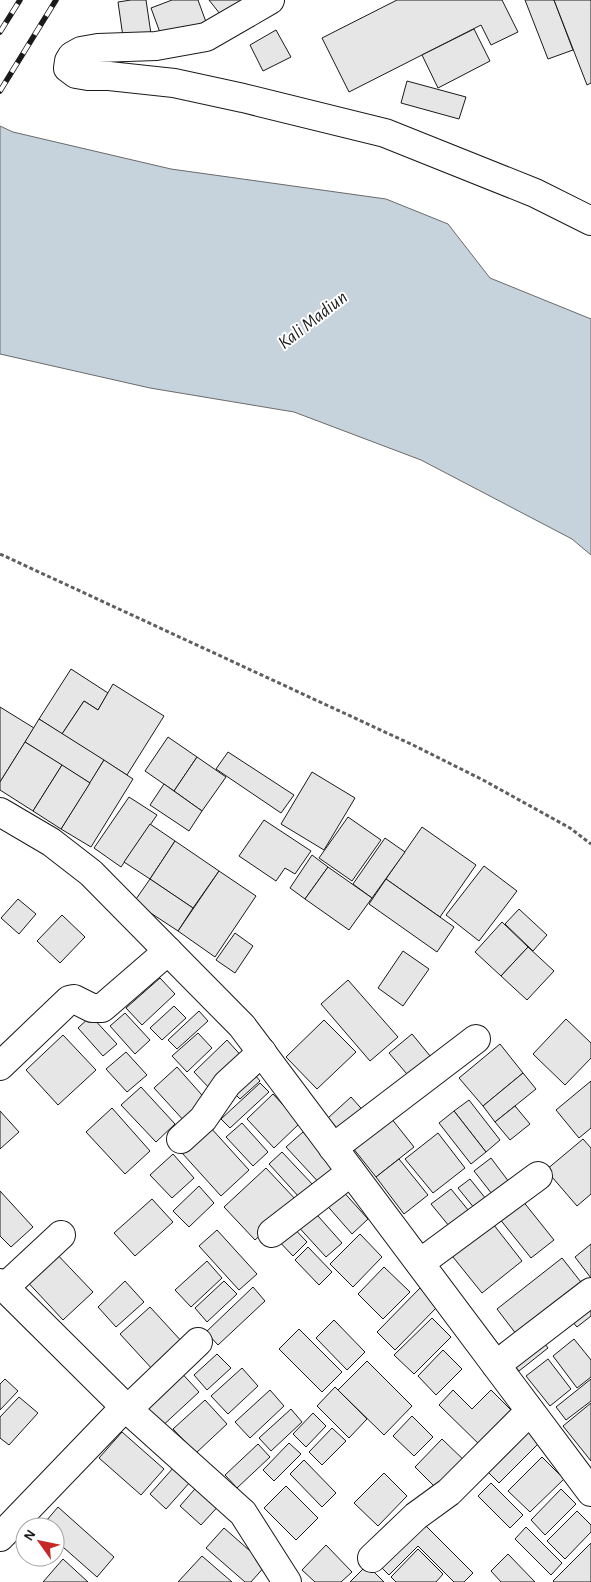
<svg xmlns="http://www.w3.org/2000/svg" width="591" height="1582" viewBox="0 0 591 1582" font-family="'Alegreya Sans',sans-serif">
<rect width="100%" height="100%" fill="#fff"/>
<!-- water -->
<polygon fill="#c6d2dc" stroke="#6a6a6a" points="0,126 13,132 171,169 386,199 448,224 490,278 591,319 591,555 572,539 421,460 294,412 150,388 0,354"/>
<!-- building -->
<g fill="#e6e6e6" stroke="#1a1a1a">
<polygon points="131,0 146,0 151,34 123,37 118,2"/>
<polygon points="172,0 198,0 206,22 162,38 151,8"/>
<polygon points="209,0 249,0 224,19"/>
<polygon points="397,0 502,0 518,32 491,45 481,25 349,92 322,38"/>
<polygon points="525,0 554,0 573,50 548,59"/>
<polygon points="554,0 591,0 591,83 587,85"/>
<polygon points="474,29 490,61 438,88 422,55"/>
<polygon points="276,30 291,57 263,71 250,45"/>
<polygon points="407,81 466,97 459,119 401,103"/>
<polygon points="71,669 108,693 98,710 84,701 62,734 39,719"/>
<polygon points="113,684 164,716 127,775 62,734 84,701 98,710"/>
<polygon points="0,707 34,728 0,782"/>
<polygon points="39,719 104,760 90,783 25,742"/>
<polygon points="168,737 197,757 174,791 145,771"/>
<polygon points="25,742 62,765 33,811 0,790 0,782"/>
<polygon points="228,752 294,795 281,813 216,769"/>
<polygon points="197,757 226,777 202,811 174,791"/>
<polygon points="104,760 133,779 91,847 61,829"/>
<polygon points="62,765 90,783 61,829 33,811"/>
<polygon points="312,772 355,798 324,850 281,824"/>
<polygon points="164,784 202,811 189,831 150,805"/>
<polygon points="129,797 157,815 121,867 94,848"/>
<polygon points="348,817 381,840 352,881 319,858"/>
<polygon points="264,820 311,851 295,874 285,868 276,881 239,856"/>
<polygon points="150,824 175,841 150,879 124,862"/>
<polygon points="422,827 476,865 440,917 386,879"/>
<polygon points="385,838 405,852 372,898 353,884"/>
<polygon points="175,841 219,871 193,908 150,879"/>
<polygon points="312,855 328,867 305,899 290,888"/>
<polygon points="484,866 517,891 479,941 446,915"/>
<polygon points="328,867 372,898 349,930 305,899"/>
<polygon points="219,871 256,896 215,957 178,931"/>
<polygon points="150,879 193,908 178,931 134,902"/>
<polygon points="386,879 454,927 437,952 369,904"/>
<polygon points="18,899 36,914 19,934 1,918"/>
<polygon points="519,909 547,935 533,951 505,924"/>
<polygon points="62,915 85,937 60,963 37,941"/>
<polygon points="502,922 528,947 501,976 475,952"/>
<polygon points="235,933 253,946 235,973 216,960"/>
<polygon points="528,947 554,971 527,1000 501,976"/>
<polygon points="403,951 429,969 403,1006 378,988"/>
<polygon points="160,978 175,994 142,1025 126,1008"/>
<polygon points="348,980 398,1037 370,1061 321,1004"/>
<polygon points="174,1006 186,1018 162,1040 150,1028"/>
<polygon points="199,1011 208,1021 177,1049 168,1040"/>
<polygon points="125,1013 150,1040 135,1054 110,1026"/>
<polygon points="91,1016 117,1044 103,1056 78,1028"/>
<polygon points="566,1019 591,1043 591,1058 565,1085 533,1054"/>
<polygon points="324,1020 356,1052 317,1089 286,1057"/>
<polygon points="198,1033 212,1048 187,1072 172,1056"/>
<polygon points="412,1034 435,1062 412,1080 389,1053"/>
<polygon points="63,1035 96,1070 58,1105 26,1070"/>
<polygon points="227,1040 245,1060 212,1091 194,1072"/>
<polygon points="500,1044 523,1073 483,1106 459,1078"/>
<polygon points="126,1052 147,1075 127,1092 106,1069"/>
<polygon points="177,1067 209,1103 186,1123 154,1088"/>
<polygon points="251,1070 260,1081 240,1099 230,1089"/>
<polygon points="523,1073 536,1089 495,1122 483,1106"/>
<polygon points="591,1081 591,1128 579,1138 556,1110"/>
<polygon points="260,1083 269,1092 230,1128 221,1119"/>
<polygon points="141,1087 175,1124 156,1142 121,1105"/>
<polygon points="273,1094 300,1123 274,1148 247,1119"/>
<polygon points="351,1097 368,1116 345,1137 328,1118"/>
<polygon points="469,1100 500,1140 486,1152 454,1111"/>
<polygon points="515,1106 530,1124 510,1140 495,1122"/>
<polygon points="112,1108 150,1151 125,1174 86,1132"/>
<polygon points="0,1111 19,1132 0,1149"/>
<polygon points="454,1111 486,1152 471,1164 439,1123"/>
<polygon points="387,1113 414,1147 376,1177 349,1143"/>
<polygon points="242,1123 268,1152 253,1166 226,1137"/>
<polygon points="210,1127 249,1170 221,1196 182,1153"/>
<polygon points="303,1132 339,1172 323,1187 286,1147"/>
<polygon points="438,1133 465,1168 433,1193 405,1159"/>
<polygon points="583,1139 591,1148 591,1194 577,1206 546,1170"/>
<polygon points="282,1152 314,1186 300,1198 269,1164"/>
<polygon points="173,1154 194,1178 172,1198 150,1175"/>
<polygon points="491,1158 512,1186 496,1199 474,1171"/>
<polygon points="399,1159 428,1195 404,1214 376,1177"/>
<polygon points="266,1168 297,1201 255,1240 224,1207"/>
<polygon points="470,1179 490,1204 479,1214 458,1188"/>
<polygon points="199,1186 214,1203 189,1227 173,1211"/>
<polygon points="339,1187 368,1219 352,1234 323,1201"/>
<polygon points="451,1189 473,1216 454,1232 431,1204"/>
<polygon points="0,1191 33,1227 11,1247 0,1236"/>
<polygon points="152,1199 173,1222 135,1256 114,1233"/>
<polygon points="522,1200 554,1240 531,1258 499,1218"/>
<polygon points="310,1207 342,1243 326,1257 294,1222"/>
<polygon points="490,1220 522,1261 482,1293 449,1252"/>
<polygon points="288,1222 307,1242 293,1256 274,1236"/>
<polygon points="217,1230 257,1274 239,1290 199,1246"/>
<polygon points="360,1234 382,1257 353,1287 330,1264"/>
<polygon points="591,1244 591,1278 575,1257"/>
<polygon points="308,1247 332,1272 319,1285 295,1260"/>
<polygon points="52,1249 93,1292 63,1320 22,1276"/>
<polygon points="562,1258 588,1291 523,1343 497,1309"/>
<polygon points="207,1261 222,1278 191,1307 175,1290"/>
<polygon points="384,1267 410,1292 383,1319 358,1294"/>
<polygon points="125,1281 144,1302 116,1327 98,1307"/>
<polygon points="224,1281 237,1294 207,1322 195,1308"/>
<polygon points="253,1287 265,1301 218,1345 206,1332"/>
<polygon points="421,1287 439,1305 395,1350 377,1332"/>
<polygon points="591,1294 591,1316 577,1327 566,1314"/>
<polygon points="150,1307 184,1344 154,1371 120,1334"/>
<polygon points="432,1318 451,1337 414,1374 394,1355"/>
<polygon points="334,1320 365,1352 347,1370 316,1338"/>
<polygon points="299,1329 342,1372 322,1392 279,1349"/>
<polygon points="539,1336 548,1348 519,1371 509,1359"/>
<polygon points="574,1339 591,1360 591,1377 577,1388 553,1356"/>
<polygon points="443,1350 462,1369 436,1395 418,1376"/>
<polygon points="217,1354 231,1368 207,1390 194,1375"/>
<polygon points="548,1359 571,1389 550,1406 526,1376"/>
<polygon points="367,1361 412,1406 384,1435 338,1390"/>
<polygon points="242,1368 258,1386 228,1414 211,1396"/>
<polygon points="178,1369 199,1392 159,1429 139,1406"/>
<polygon points="5,1379 18,1391 0,1410 0,1384"/>
<polygon points="591,1379 591,1401 566,1420 556,1407"/>
<polygon points="335,1387 367,1419 349,1438 317,1406"/>
<polygon points="270,1390 284,1406 250,1438 235,1422"/>
<polygon points="453,1390 472,1409 491,1390 519,1418 486,1451 439,1405"/>
<polygon points="19,1397 38,1413 9,1445 0,1438 0,1417"/>
<polygon points="205,1400 227,1424 196,1453 173,1429"/>
<polygon points="591,1403 591,1461 563,1426"/>
<polygon points="291,1409 302,1422 271,1451 259,1438"/>
<polygon points="313,1413 326,1426 306,1447 293,1434"/>
<polygon points="412,1416 433,1437 414,1456 393,1436"/>
<polygon points="523,1422 541,1441 499,1483 481,1465"/>
<polygon points="332,1428 346,1441 322,1465 309,1452"/>
<polygon points="122,1432 164,1469 141,1495 99,1458"/>
<polygon points="442,1439 469,1465 441,1493 415,1467"/>
<polygon points="289,1443 301,1454 274,1481 263,1470"/>
<polygon points="258,1444 270,1457 237,1488 225,1475"/>
<polygon points="542,1457 564,1479 530,1512 508,1491"/>
<polygon points="304,1460 336,1493 322,1507 290,1474"/>
<polygon points="174,1467 191,1481 166,1509 150,1494"/>
<polygon points="384,1473 407,1496 378,1526 354,1503"/>
<polygon points="201,1482 223,1501 201,1525 180,1506"/>
<polygon points="491,1483 523,1515 510,1528 478,1496"/>
<polygon points="286,1486 318,1518 296,1540 264,1508"/>
<polygon points="561,1489 576,1504 545,1535 531,1520"/>
<polygon points="58,1507 114,1557 97,1577 55,1540 55,1527 41,1527"/>
<polygon points="577,1511 591,1525 591,1532 565,1559 547,1541"/>
<polygon points="421,1521 473,1573 464,1582 454,1582 418,1546 389,1575 378,1564"/>
<polygon points="526,1527 562,1563 551,1575 515,1539"/>
<polygon points="224,1528 266,1565 251,1582 245,1582 206,1548"/>
<polygon points="591,1543 591,1582 554,1582 553,1581"/>
<polygon points="326,1545 352,1572 341,1582 315,1582 302,1570"/>
<polygon points="418,1549 443,1574 436,1582 396,1582 391,1577"/>
<polygon points="508,1554 535,1582 501,1582 491,1571"/>
<polygon points="202,1556 232,1582 178,1582"/>
<polygon points="63,1559 88,1582 43,1582"/>
<polygon points="367,1565 384,1582 350,1582"/>
</g>
<g fill="none" stroke-linecap="round" stroke-linejoin="round">
<defs>
<g id="minor">
<polyline points="270,0 206,37 156,46 98,48 81,51 72,56 69,61 68,68 76,74 88,76 109,76 174,83 243,98 385,133 535,193 591,221"/>
<polyline points="0,812 51,842 91,873 242,1026 591,1492"/>
<polyline points="0,1066 69,1000 74,999 92,1008 102,1008 168,951"/>
<polyline points="181,1139 203,1119 227,1084 262,1052"/>
<polyline points="333,1148 476,1039"/>
<polyline points="272,1233 351,1172"/>
<polyline points="420,1263 538,1176"/>
<polyline points="0,1283 125,1407 243,1513 287,1582"/>
<polyline points="4,1288 61,1235"/>
<polyline points="496,1365 591,1292"/>
<polyline points="128,1409 198,1342"/>
<polyline points="0,1537 125,1407"/>
<polyline points="372,1558 416,1516 449,1492 530,1411"/>
</g>
</defs>
<!-- minor casing -->
<use href="#minor" stroke="#1a1a1a" stroke-width="30"/>
<!-- path -->
<polyline stroke="#5f5f5f" stroke-width="3" stroke-dasharray="4 2.5" stroke-linecap="butt" points="0,554 413,745 483,780 570,828 591,844"/>
<!-- minor -->
<use href="#minor" stroke="#fff" stroke-width="28"/>
<defs>
<g id="rail">
<polyline points="0,32 20,0"/>
<polyline points="0,91 56,0"/>
</g>
</defs>
<!-- rail casing -->
<use href="#rail" stroke="#1a1a1a" stroke-width="5.5"/>
<!-- rail -->
<use href="#rail" stroke="#fff" stroke-width="4" stroke-dasharray="11" stroke-linecap="butt"/>
</g>
<g text-anchor="middle" stroke-width="4" stroke-linejoin="round" paint-order="stroke">
<!-- water labels -->
<g font-size="19" font-style="italic" fill="#1a1a1a" stroke="#fff">
<text transform="translate(312 319) rotate(-38)" y="7">Kali Madiun</text>
</g>
</g>
<!-- north arrow -->
<g transform="translate(40 1542) rotate(303)"><circle r="24" fill="#ffffff" stroke="#a3a3a3"/>
<path d="M0-4L9 19L0 12L-9 19Z" fill="#c62828"/>
<text y="-8" font-size="14" font-weight="bold" text-anchor="middle" fill="#1a1a1a">N</text>
</g>
</svg>
